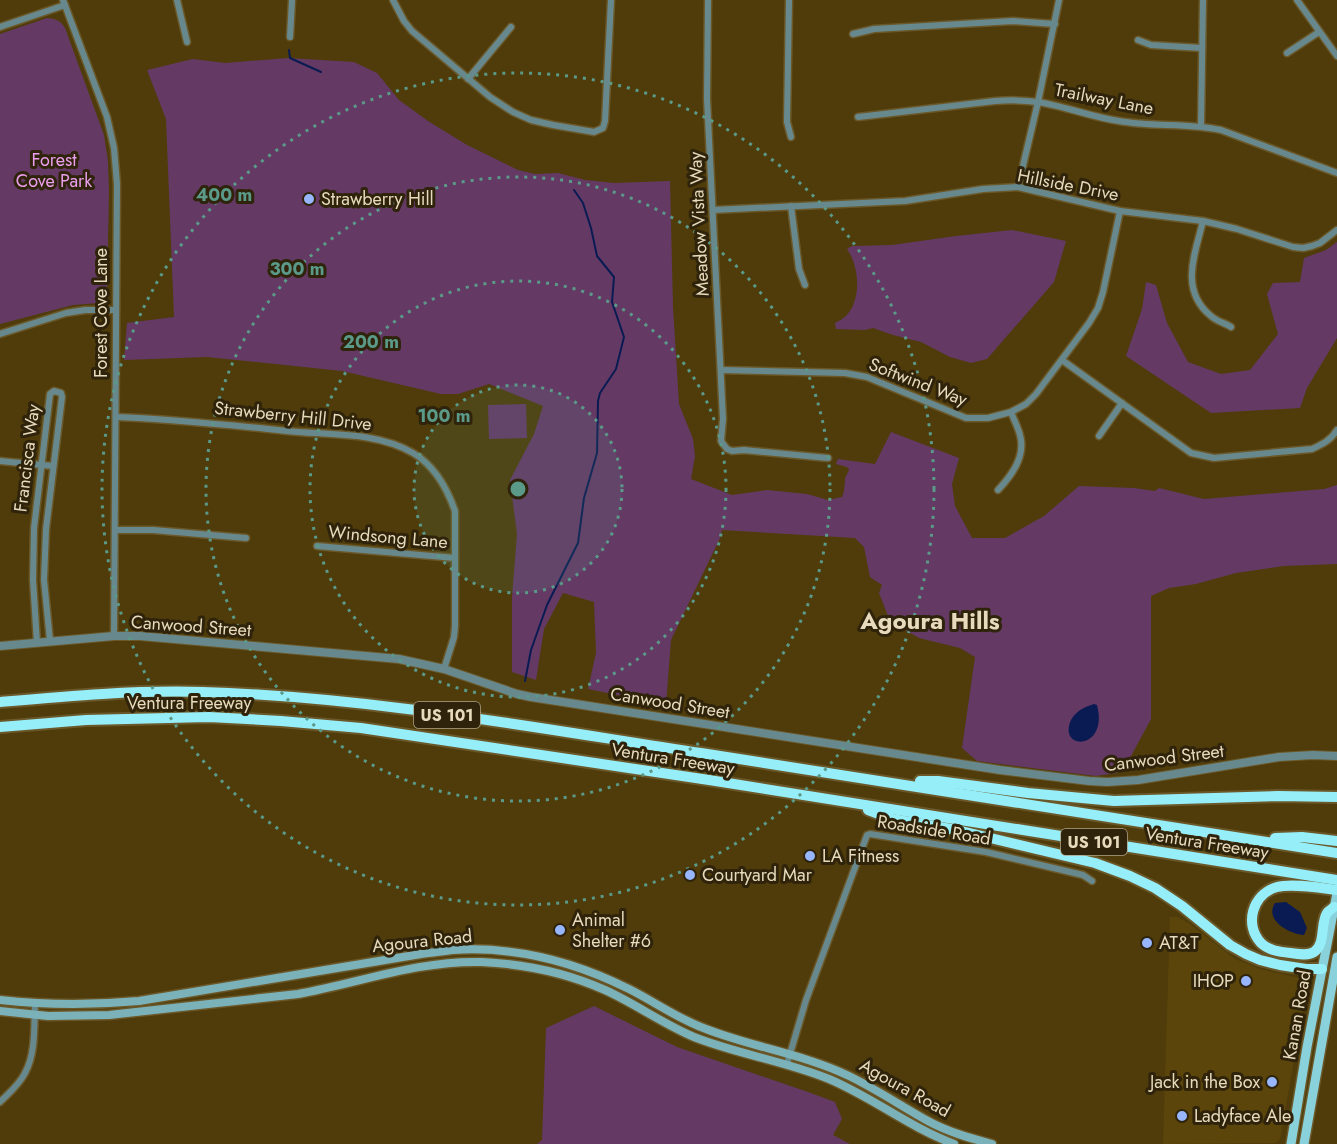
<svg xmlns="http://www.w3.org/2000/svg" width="1337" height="1144" viewBox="0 0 1337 1144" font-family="Jost,sans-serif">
<rect width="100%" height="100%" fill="#4f3c0a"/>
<!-- built -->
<polygon fill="#5b450b" points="1170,917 1177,917 1190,924 1235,959 1260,969 1299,978 1304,982 1306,992 1280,1139 1275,1143 1163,1144"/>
<!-- green -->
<g fill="#643a65">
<path d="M 47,18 C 56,19 60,20 65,28 L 104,135 L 108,161 L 109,192 L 107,288 L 106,298 L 99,303 L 73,305 L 0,324 L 0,34 Z"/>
<path d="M 288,58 L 354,62 L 377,73 L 399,100 L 428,121 L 467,145 L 518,170 L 535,174 L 558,173 L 585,180 L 614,183 L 670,181 L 673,307 L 679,404 L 693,439 L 695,456 L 691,479 L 732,495 L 767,490 L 807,494 L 828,500 L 842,497 C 845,491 844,487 845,481 C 845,476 848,474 849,469 L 847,467 L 836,464 L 838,459 L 875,464 L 891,432 L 959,458 L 952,484 L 955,506 L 972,538 L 1005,538 L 1044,516 L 1079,486 L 1134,488 L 1155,491 L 1159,488 L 1204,499 L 1324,489 L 1337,485 L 1337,564 L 1284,566 L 1236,573 L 1196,584 L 1169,588 L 1151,596 L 1151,719 L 1125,767 L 1116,773 L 1096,776 L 977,761 L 962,748 L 975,657 L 960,648 L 919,638 L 890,621 L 879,593 L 882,585 L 870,577 L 864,547 L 855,538 L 722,530 L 720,538 L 671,640 L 666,705 L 588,689 L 596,653 L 594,602 L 563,593 L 544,629 L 536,680 L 512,672 L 512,597 L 517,534 L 510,480 L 534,434 L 543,406 L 489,384 L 458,394 L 441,394 L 342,371 L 207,357 L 124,360 L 127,323 L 174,317 L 166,119 L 147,70 L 193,59 L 225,63 Z"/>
<path d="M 1012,230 L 1066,241 L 1054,282 L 987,359 L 971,363 L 950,357 L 921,342 L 893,335 L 873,328 L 865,330 L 836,329 L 835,323 C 839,321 844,318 847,315 C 862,298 859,266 847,249 L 852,246 L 892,245 L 956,236 Z"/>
<polygon points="1337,242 1337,338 1307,388 1300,408 1211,413 1126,356 1142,309 1146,282 1156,285 1167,323 1188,362 1221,374 1250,370 1278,334 1267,294 1273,283 1300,282 1304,258 1326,250"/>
<polygon points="526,404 527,438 489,439 488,405"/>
<polygon points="594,1006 677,1047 808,1092 835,1102 842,1119 833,1135 850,1144 537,1144 542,1140 546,1028"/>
</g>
<!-- water -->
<g fill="#0a1b53">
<path d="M 1094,704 L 1097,705 C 1109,751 1057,751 1071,720 C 1076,711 1084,707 1094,704 Z"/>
<path d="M 1286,902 L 1300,912 L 1307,928 L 1304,935 C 1289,934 1264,920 1275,903 Z"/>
</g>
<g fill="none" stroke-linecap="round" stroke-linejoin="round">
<!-- stream -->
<g stroke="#0a1b53" stroke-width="2">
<polyline points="289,50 290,58 321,72"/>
<polyline points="525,681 531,650 547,605 578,543 584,498 597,453 598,401 600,393 616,369 624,337 612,302 614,277 597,256 591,228 583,203 574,190"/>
</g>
<defs>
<g id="minor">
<polyline points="63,0 107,117 114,148 117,184 114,636"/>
<polyline points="177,0 187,42"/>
<polyline points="393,0 404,21 412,31 490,97 513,112 531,120 553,125 594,132 603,128 605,121 611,0"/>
<polyline points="708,0 707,99 723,419 721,441 727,449 732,451 744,450 828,458"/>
<polyline points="789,0 787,122 791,137"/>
<polyline points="1297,0 1337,56"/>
<polyline points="0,27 65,5"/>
<polyline points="853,34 874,29 1013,21 1055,24"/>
<polyline points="290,37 292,0"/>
<polyline points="1138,40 1151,45 1202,48"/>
<polyline points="1287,53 1319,32"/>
<polyline points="468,79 511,27"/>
<path d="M 858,117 L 995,101 C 1009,100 1023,100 1037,102 C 1065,106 1091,117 1119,121 C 1153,127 1187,123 1221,130 L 1337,173"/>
<polyline points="1201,126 1203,0"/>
<polyline points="1018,187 1038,102 1059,0"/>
<polyline points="791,206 799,269 805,285"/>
<polyline points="713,210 905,201 983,189 1018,187 1120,211 1203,221 1237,229 1293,247 1303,248 1312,246 1320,243 1337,230"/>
<path d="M 1203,221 C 1195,254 1179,290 1211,316 C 1216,321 1225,323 1231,327"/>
<polyline points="0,334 66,313 85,310 116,310"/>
<path d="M 1062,360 L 1191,453 L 1214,458 L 1312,449 C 1323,444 1331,440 1337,430"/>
<polyline points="721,370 845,373 867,377 966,418 988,418 1011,412 1026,404 1036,394 1089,323 1098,308 1103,292 1120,211"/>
<path d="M 116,417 C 177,419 237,426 298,432 C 336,435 379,433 413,453 C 435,466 447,488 455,511 L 455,626 L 454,637 L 444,669"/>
<polyline points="1099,436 1122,403"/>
<polyline points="0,461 53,466"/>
<path d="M 998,490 C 1012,475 1026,456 1020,435 C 1018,427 1014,420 1011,412"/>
<polyline points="115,530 153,530 246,538"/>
<polyline points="317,546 455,558"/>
<polyline points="37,643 33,580 34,528 50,394 54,391 61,393 62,397 46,529 44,580 50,641"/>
<polyline points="787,1064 806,1000 867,835 870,834 986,852 1083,875 1092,881"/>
<path d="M 0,1102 C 9,1093 19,1085 25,1073 C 36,1053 34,1026 35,1003"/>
</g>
<polyline id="tertiary" points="0,646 114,636 140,636 399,659 444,669 517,694 531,697 1000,770 1089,781 1107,782 1138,780 1279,757 1313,755 1337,756"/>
<g id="secondary">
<path d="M 0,1000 C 46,1005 93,1005 139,1001 L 421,954 C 432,953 443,951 453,950 C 514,946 575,962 629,989 C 655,1002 678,1019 706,1029 C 752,1047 803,1054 849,1076 C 876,1089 901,1106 928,1121 C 948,1132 970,1138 992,1144"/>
<path d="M 0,1011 L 48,1016 L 109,1015 L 298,994 C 359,983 419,960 482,962 C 523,964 567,973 605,990 C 636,1004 663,1024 694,1037 C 737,1054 785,1061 829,1079 C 872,1097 909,1127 954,1144"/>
</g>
<g id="primary">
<polyline points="1291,1144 1307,1047 1337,893"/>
<polyline points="1304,1144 1337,957"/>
</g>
<g id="motorway">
<path d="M 0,702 C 68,696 135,690 203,692 C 370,697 536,728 701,753 C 913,786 1125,819 1337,853"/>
<polyline points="0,727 86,720 209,717 281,721 361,728 709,780 1337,880"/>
<polyline points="920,781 938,781 1028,793 1114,801 1278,796 1337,797"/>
<polyline points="868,810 892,819 957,830 1095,863 1130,876 1155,888 1182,906 1230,945 1246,954 1260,960 1280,965 1306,969 1322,969"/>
<polyline points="1275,838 1302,837 1337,841"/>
<path d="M 1334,907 C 1332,909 1329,910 1327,913 C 1320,924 1326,944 1314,952 C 1308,956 1299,954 1291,953 C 1281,952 1269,951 1261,943 C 1244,925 1252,894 1277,887 C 1292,883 1321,888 1337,890"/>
</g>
</defs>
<!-- minor casing -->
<use href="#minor" stroke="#6b582a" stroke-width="9"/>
<!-- tertiary casing -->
<use href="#tertiary" stroke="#6b582a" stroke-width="10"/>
<!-- secondary casing -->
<use href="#secondary" stroke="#6b582a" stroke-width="11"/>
<!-- primary casing -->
<use href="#primary" stroke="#6b582a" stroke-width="12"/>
<!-- motorway casing -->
<use href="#motorway" stroke="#6b582a" stroke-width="14"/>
<!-- minor -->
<use href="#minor" stroke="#67898e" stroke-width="6"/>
<!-- tertiary -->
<use href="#tertiary" stroke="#67898e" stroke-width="8"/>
<!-- secondary -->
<use href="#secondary" stroke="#7bb2b9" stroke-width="8"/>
<!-- primary -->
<use href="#primary" stroke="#89d2db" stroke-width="9"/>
<!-- motorway -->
<use href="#motorway" stroke="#96eef9" stroke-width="10"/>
</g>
<!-- distance rings -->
<circle cx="518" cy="489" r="104" fill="#5b9989" fill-opacity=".12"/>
<g fill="none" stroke="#5b9989" stroke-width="3" stroke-dasharray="3 6">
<circle cx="518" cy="489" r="104"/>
<circle cx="518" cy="489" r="208"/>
<circle cx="518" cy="489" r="312"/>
<circle cx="518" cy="489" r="416"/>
</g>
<!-- markers -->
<g fill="#97b6fd" stroke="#2f240b" stroke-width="2">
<circle cx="309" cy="199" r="6"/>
<circle cx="810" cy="856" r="6"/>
<circle cx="690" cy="875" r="6"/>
<circle cx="560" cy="930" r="6"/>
<circle cx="1147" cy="943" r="6"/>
<circle cx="1246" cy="981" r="6"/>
<circle cx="1272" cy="1082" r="6"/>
<circle cx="1182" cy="1116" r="6"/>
</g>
<g text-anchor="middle" stroke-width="6" stroke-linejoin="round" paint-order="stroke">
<!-- shield labels -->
<g fill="#2f240b" stroke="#b0a387" stroke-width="1.5">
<rect x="414" y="702" width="66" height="26" rx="4.5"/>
<rect x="1061" y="829" width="66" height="26" rx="4.5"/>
</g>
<g font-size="16" font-weight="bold" fill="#e8dabc">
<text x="447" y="721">US 101</text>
<text x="1094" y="848">US 101</text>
</g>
<!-- street labels -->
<g font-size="18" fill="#e8dabc" stroke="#2f240b">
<text transform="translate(1104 99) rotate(11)" y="6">Trailway Lane</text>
<text transform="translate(1068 185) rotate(11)" y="6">Hillside Drive</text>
<text transform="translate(699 224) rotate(-93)" y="6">Meadow Vista Way</text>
<text transform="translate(101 313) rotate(-90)" y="6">Forest Cove Lane</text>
<text transform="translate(918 382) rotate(21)" y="6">Softwind Way</text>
<text transform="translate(293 416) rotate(6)" y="6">Strawberry Hill Drive</text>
<text transform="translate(27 458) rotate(-83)" y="6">Francisca Way</text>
<text transform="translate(388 537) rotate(5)" y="6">Windsong Lane</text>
<text transform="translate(191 626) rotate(4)" y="6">Canwood Street</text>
<text x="189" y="709">Ventura Freeway</text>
<text transform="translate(670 703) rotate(9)" y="6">Canwood Street</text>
<text transform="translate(1164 758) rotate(-7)" y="6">Canwood Street</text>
<text transform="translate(673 759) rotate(9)" y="6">Ventura Freeway</text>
<text transform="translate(934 830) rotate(9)" y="6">Roadside Road</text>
<text transform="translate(1207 843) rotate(9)" y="6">Ventura Freeway</text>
<text transform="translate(422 941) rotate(-6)" y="6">Agoura Road</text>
<text transform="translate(1297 1015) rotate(-80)" y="6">Kanan Road</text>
<text transform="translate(905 1088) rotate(29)" y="6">Agoura Road</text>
</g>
<!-- park labels -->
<g font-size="18" fill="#eb9eed" stroke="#2f240b">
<text x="54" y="166">Forest<tspan x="54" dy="21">Cove Park</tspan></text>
</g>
<!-- poi labels -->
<g font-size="18" fill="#e8dabc" stroke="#2f240b" text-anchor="start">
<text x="321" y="205">Strawberry Hill</text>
<text x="822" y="862">LA Fitness</text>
<text x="702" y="881">Courtyard Mar</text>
<text x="572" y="926">Animal<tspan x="572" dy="21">Shelter #6</tspan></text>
<text x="1159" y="949">AT&amp;T</text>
<text x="1234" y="987" text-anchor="end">IHOP</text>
<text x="1260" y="1088" text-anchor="end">Jack in the Box</text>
<text x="1194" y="1122">Ladyface Ale</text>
</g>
<!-- district labels -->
<g font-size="24" font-weight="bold" fill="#e8dabc" stroke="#2f240b">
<text x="930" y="629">Agoura Hills</text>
</g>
</g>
<circle cx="518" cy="489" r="9" fill="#5b9989" stroke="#2f240b" stroke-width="3"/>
<g font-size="18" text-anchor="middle" font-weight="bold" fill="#5b9989" stroke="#2f240b" stroke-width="6" stroke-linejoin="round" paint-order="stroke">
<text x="224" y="201">400 m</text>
<text x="297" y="275">300 m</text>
<text x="371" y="348">200 m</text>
<text x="444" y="422">100 m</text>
</g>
</svg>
